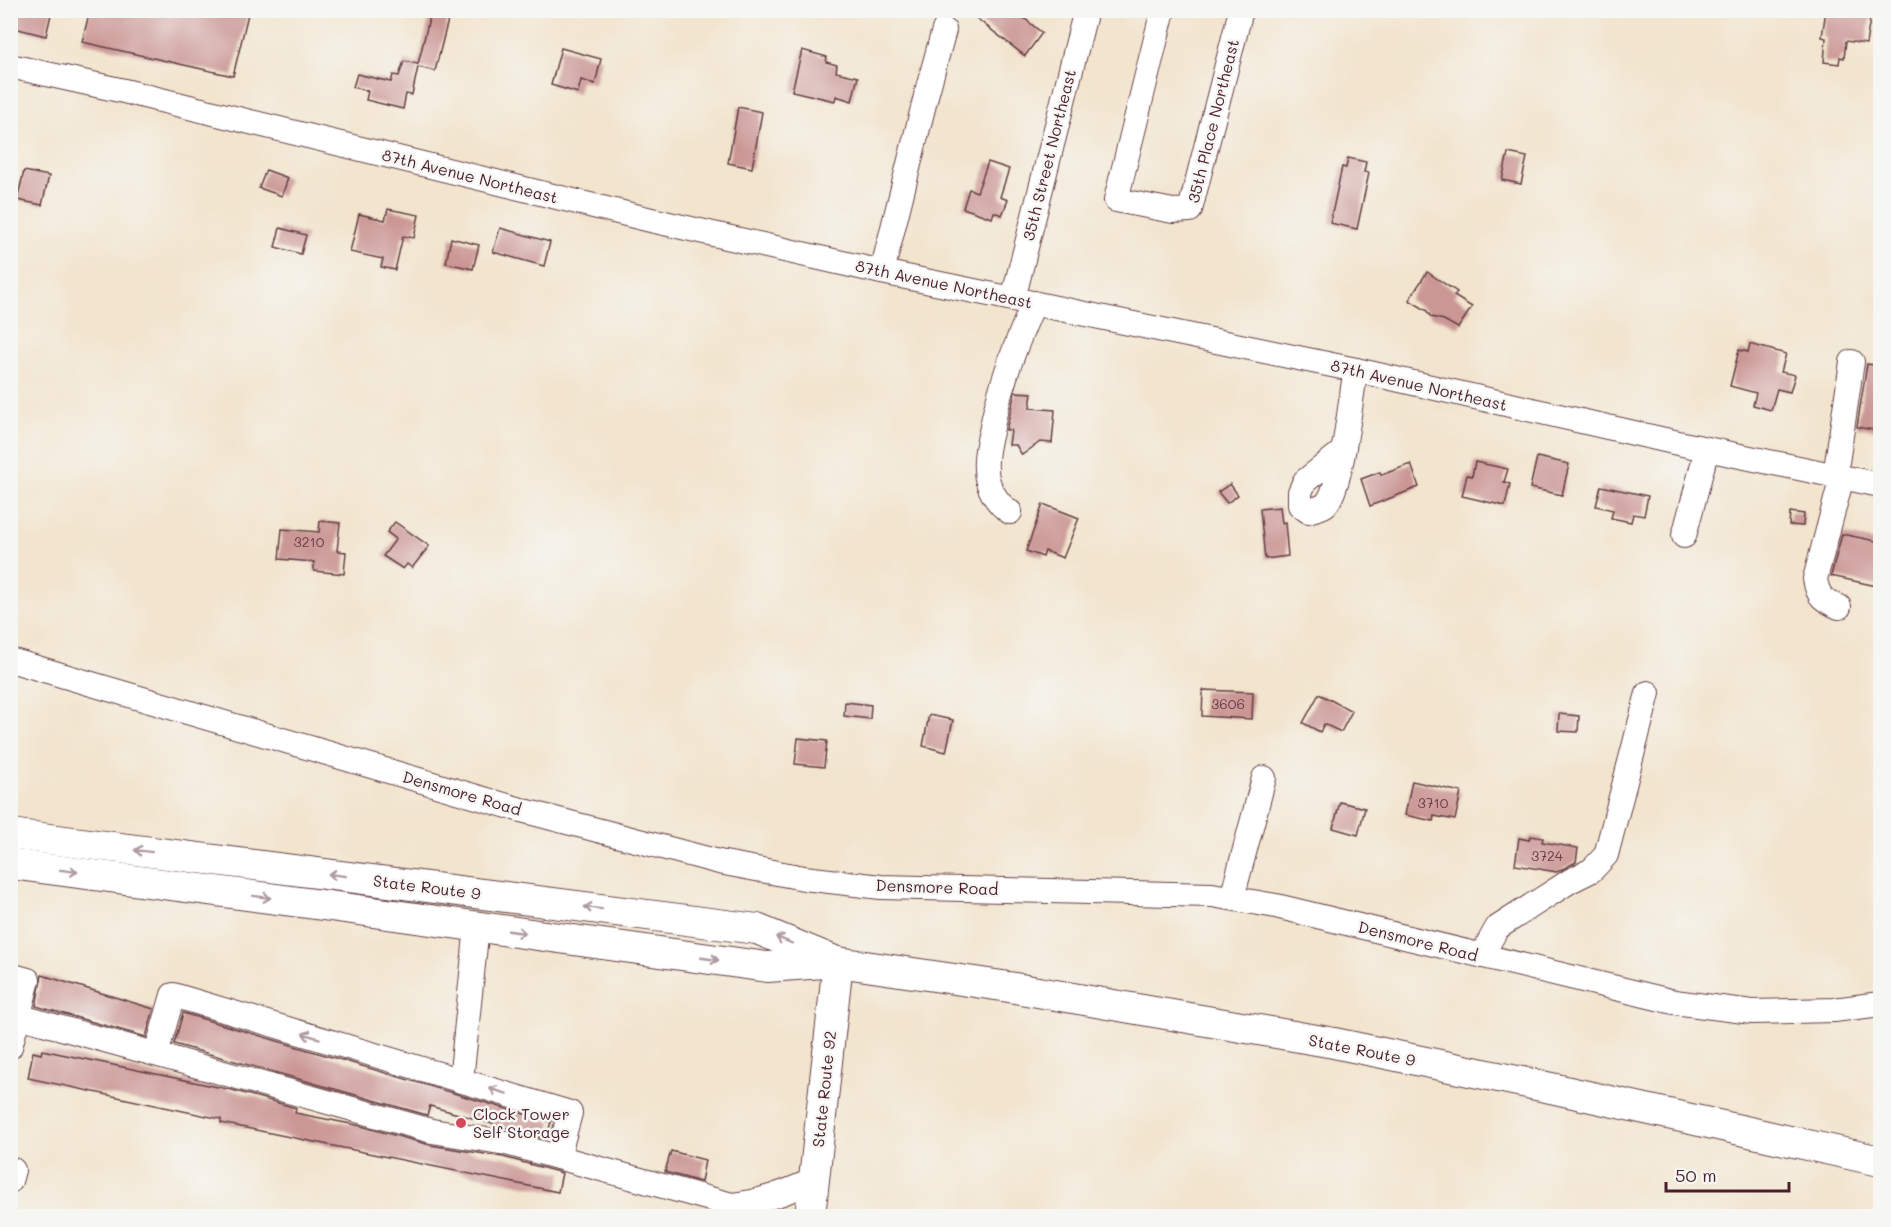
<svg xmlns="http://www.w3.org/2000/svg" width="1891" height="1227" viewBox="0 0 1891 1227" font-family="Mali,sans-serif">
<rect width="100%" height="100%" fill="#f6f6f2"/>
<filter id="ink" filterUnits="userSpaceOnUse"><feTurbulence type="fractalNoise" baseFrequency=".0167" numOctaves="2"/><feDisplacementMap in="SourceGraphic" scale="12" xChannelSelector="R" yChannelSelector="G"/><feConvolveMatrix kernelMatrix="1 2 1 2 8 2 1 2 1" color-interpolation-filters="sRGB"/></filter>
<filter id="wash" filterUnits="userSpaceOnUse"><feTurbulence type="fractalNoise" baseFrequency=".008" numOctaves="4" result="noise"/><feDisplacementMap in="SourceGraphic" scale="24" xChannelSelector="R" yChannelSelector="G"/><feGaussianBlur stdDeviation="1.35" result="paint"/><feColorMatrix in="noise" values="0 0 0 0 0 0 0 0 0 0 0 0 0 0 0 0 0 1.4 0 .05"/><feComposite in="paint" operator="in"/></filter>
<g filter="url(#wash)">
<rect width="100%" height="100%" fill="#f2e4cd"/>
<g id="blocks">
<!-- building -->
<g fill="#cb9795">
<polygon points="10,10 52,10 46,36 10,27"/>
<polygon points="90,10 249,10 233,76 82,42"/>
<polygon points="966,10 1014,10 1042,33 1025,56"/>
<polygon points="1826,10 1851,10 1871,13 1866,44 1846,41 1844,58 1840,57 1839,64 1824,62 1826,38 1822,37"/>
<polygon points="430,15 448,20 435,71 418,67 412,95 406,94 403,109 366,100 368,91 353,87 357,74 391,82 393,75 399,76 404,61 418,64"/>
<polygon points="561,48 601,59 595,84 581,80 578,93 551,85"/>
<polygon points="802,50 827,57 826,62 837,65 836,72 858,77 852,101 836,96 835,101 792,91"/>
<polygon points="738,107 762,112 752,168 728,163"/>
<polygon points="1508,153 1527,157 1521,184 1502,180"/>
<polygon points="1348,158 1366,162 1364,172 1369,173 1357,229 1330,223 1342,167 1346,168"/>
<polygon points="988,162 1009,169 1000,197 1008,200 1002,215 994,212 992,218 963,208 969,189 977,192"/>
<polygon points="266,170 288,178 282,196 259,188"/>
<polygon points="24,171 49,176 42,205 17,200"/>
<polygon points="388,209 419,215 414,238 403,236 395,270 381,267 383,259 350,252 359,214 385,220"/>
<polygon points="280,228 306,235 301,254 275,247"/>
<polygon points="500,228 550,242 544,266 493,252"/>
<polygon points="451,238 479,245 473,269 446,263"/>
<polygon points="1427,272 1457,292 1454,296 1472,307 1458,328 1444,320 1431,317 1426,310 1409,300"/>
<polygon points="1750,344 1786,354 1781,372 1795,375 1790,392 1777,389 1771,410 1753,405 1756,393 1730,386 1739,350 1748,352"/>
<polygon points="1867,364 1881,366 1879,431 1857,427"/>
<polygon points="1015,392 1032,393 1030,408 1055,410 1052,443 1040,442 1022,455 1016,445 1009,445 1011,430 1006,430"/>
<polygon points="1537,457 1569,464 1562,495 1530,488"/>
<polygon points="1475,462 1508,469 1504,482 1510,484 1505,506 1462,496 1467,475 1472,476"/>
<polygon points="1411,464 1419,487 1370,506 1361,479 1380,472 1381,475"/>
<polygon points="1230,484 1238,495 1227,503 1218,492"/>
<polygon points="1601,486 1648,496 1644,516 1633,514 1631,522 1611,518 1613,510 1596,506"/>
<polygon points="1043,504 1079,518 1063,558 1045,551 1043,557 1026,551"/>
<polygon points="1280,507 1282,523 1285,522 1288,556 1265,559 1260,509"/>
<polygon points="1790,512 1804,514 1803,526 1789,525"/>
<polygon points="320,521 340,523 337,551 346,552 344,574 314,571 314,562 279,559 282,529 319,532"/>
<polygon points="395,522 429,546 412,568 407,564 403,569 383,556 396,539 387,532"/>
<polygon points="1842,534 1881,542 1881,587 1831,576"/>
<polygon points="1203,690 1253,692 1252,719 1202,716"/>
<polygon points="1319,694 1352,711 1341,732 1324,724 1320,732 1303,723"/>
<polygon points="845,702 871,705 870,719 844,716"/>
<polygon points="1559,714 1579,716 1578,732 1558,731"/>
<polygon points="929,715 953,720 946,752 923,746"/>
<polygon points="798,738 827,741 824,767 795,764"/>
<polygon points="1412,781 1461,792 1455,820 1434,816 1433,821 1405,815"/>
<polygon points="1340,802 1365,808 1358,835 1333,828"/>
<polygon points="1530,836 1543,838 1542,842 1578,848 1576,862 1557,872 1515,865 1519,838 1529,840"/>
<polygon points="42,975 154,1009 146,1037 36,1006"/>
<polygon points="183,1013 551,1122 546,1139 430,1106 427,1115 174,1044"/>
<polygon points="42,1050 232,1090 296,1108 295,1113 361,1126 430,1145 503,1157 562,1173 558,1192 221,1123 221,1119 28,1078 33,1052 41,1054"/>
<polygon points="671,1151 705,1160 701,1182 665,1172"/>
</g>
</g>
</g>
<g filter="url(#ink)">
<use href="#blocks" fill-opacity="0" stroke="#633d43" stroke-width="1.5"/>
<g fill="none" stroke-linecap="round" stroke-linejoin="round">
<defs>
<g id="minor">
<polyline points="1163,10 1116,200 1173,211 1190,210 1241,10"/>
<polyline points="10,66 124,91 651,220 882,272 1356,370 1678,443 1880,485"/>
<polyline points="882,272 927,92 944,30"/>
<polyline points="1013,299 1086,10"/>
<path d="M 1342,452 L 1305,481 L 1300,492 L 1300,505 L 1308,511 C 1314,509 1322,508 1326,504 C 1343,486 1350,398 1356,370"/>
<polyline points="1835,476 1852,362"/>
<path d="M 1010,512 C 996,503 986,485 986,469 C 985,457 988,443 991,432 C 999,387 1015,345 1034,303"/>
<polyline points="1684,536 1707,449"/>
<path d="M 1839,607 C 1823,600 1818,597 1815,579 L 1842,477"/>
<polyline points="10,660 521,810 719,862 804,878 881,887 1212,895 1276,906 1674,1002 1752,1012 1834,1010 1880,1004"/>
<polyline points="1232,898 1264,778"/>
<polyline points="1484,956 1488,944 1497,928 1570,881 1592,870 1606,855 1648,693"/>
<polyline points="10,975 28,980 10,1047"/>
<polyline points="18,1016 432,1131 506,1143 732,1205 750,1216"/>
<polyline points="156,1054 173,995 570,1113 558,1157"/>
<polyline points="461,1081 477,926"/>
<polyline points="10,1181 13,1170"/>
<path d="M 732,1205 C 761,1202 787,1192 814,1180"/>
</g>
<g id="major">
<polyline points="10,834 757,929 832,960"/>
<polyline points="10,864 330,906 767,967 838,962 1009,987 1334,1043 1551,1088 1880,1161"/>
<polyline points="810,1216 838,962"/>
</g>
</defs>
<!-- minor casing -->
<use href="#minor" stroke="#633d43" stroke-width="26"/>
<!-- major casing -->
<use href="#major" stroke="#633d43" stroke-width="32"/>
<!-- minor -->
<use href="#minor" stroke="#fff" stroke-width="24"/>
<!-- major -->
<use href="#major" stroke="#fff" stroke-width="30"/>
</g>
<!-- one-way arrows -->
<defs><path id="oneway-shaft" d="M-6 0H5M1.5-3L5.5 0L1.5 3" fill="none" stroke-width="1.6" stroke-linecap="round" stroke-linejoin="round" transform="scale(1.5)"/></defs>
<g stroke="#ae9aa0">
<use href="#oneway-shaft" transform="translate(143 851) rotate(-173)"/>
<use href="#oneway-shaft" transform="translate(69 871) rotate(7)"/>
<use href="#oneway-shaft" transform="translate(337 875) rotate(-173)"/>
<use href="#oneway-shaft" transform="translate(262 897) rotate(7)"/>
<use href="#oneway-shaft" transform="translate(593 908) rotate(-173)"/>
<use href="#oneway-shaft" transform="translate(517 932) rotate(8)"/>
<use href="#oneway-shaft" transform="translate(784 940) rotate(-157)"/>
<use href="#oneway-shaft" transform="translate(710 959) rotate(8)"/>
<use href="#oneway-shaft" transform="translate(311 1036) rotate(-163)"/>
<use href="#oneway-shaft" transform="translate(498 1091) rotate(-163)"/>
</g>
</g>
<!-- markers -->
<circle fill="#d1495b" stroke="#f6f6f2" stroke-width="2" cx="461" cy="1123" r="6"/>
<g text-anchor="middle" stroke-width="5" stroke-linejoin="round" paint-order="stroke">
<!-- number labels -->
<g font-size="14" fill="#6a3d46">
<text x="309" y="547">3210</text>
<text x="1228" y="709">3606</text>
<text x="1433" y="808">3710</text>
<text x="1547" y="861">3724</text>
</g>
<!-- street labels -->
<g font-size="16" fill="#4a1f2b" stroke="#f6f6f2">
<text transform="translate(1213 121) rotate(-76)" y="6">35th Place Northeast</text>
<text transform="translate(1049 155) rotate(-76)" y="6">35th Street Northeast</text>
<text transform="translate(470 176) rotate(14)" y="6">87th Avenue Northeast</text>
<text transform="translate(944 284) rotate(12)" y="6">87th Avenue Northeast</text>
<text transform="translate(1419 385) rotate(13)" y="6">87th Avenue Northeast</text>
<text transform="translate(462 793) rotate(16)" y="6">Densmore Road</text>
<text transform="translate(427 887) rotate(7)" y="6">State Route 9</text>
<text transform="translate(937 887) rotate(2)" y="6">Densmore Road</text>
<text transform="translate(1418 941) rotate(14)" y="6">Densmore Road</text>
<text transform="translate(1362 1050) rotate(11)" y="6">State Route 9</text>
<text transform="translate(824 1089) rotate(-84)" y="6">State Route 92</text>
</g>
<!-- poi labels -->
<g font-size="16" fill="#4a1f2b" stroke="#f6f6f2" text-anchor="start">
<text x="473" y="1120">Clock Tower<tspan x="473" dy="18">Self Storage</tspan></text>
</g>
</g>
<!-- margin -->
<rect width="1891" height="1227" fill="none" stroke="#f6f6f2" stroke-width="36"/>
<!-- scale -->
<path d="M1666 1182v9h123v-9" fill="none" stroke="#4a1f2b" stroke-width="3"/>
<text x="1675" y="1182" font-size="18" fill="#4a1f2b" stroke="#f6f6f2" stroke-width="4.5" paint-order="stroke">50 m</text>
</svg>
